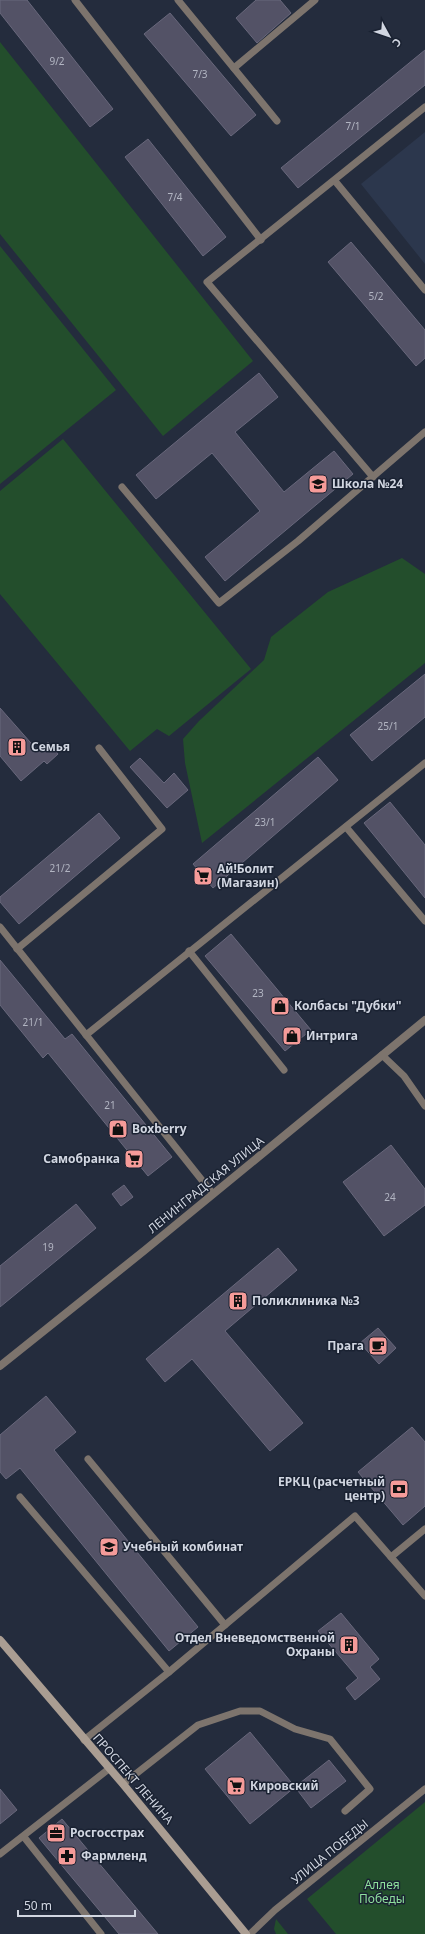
<svg xmlns="http://www.w3.org/2000/svg" width="425" height="1934" viewBox="0 0 425 1934" font-family="'Noto Sans',sans-serif">
<rect width="100%" height="100%" fill="#242c3d"/>
<!-- built -->
<polygon fill="#2c374d" points="425,132 425,264 361,184"/>
<!-- green -->
<g fill="#234e2c">
<polygon points="0,42 253,361 163,436 0,234"/>
<polygon points="0,246 116,390 0,484"/>
<polygon points="63,439 251,669 169,736 157,729 130,751 0,594 0,491"/>
<polygon points="402,558 425,574 425,663 202,843 185,763 183,739 199,721 264,660 271,637 328,592"/>
<polygon points="425,1802 425,1934 336,1934 307,1899"/>
<polygon points="276,1919 288,1934 276,1934 274,1929"/>
</g>
<!-- building -->
<g fill="#535266" stroke="#69687c">
<polygon points="0,0 27,0 113,109 90,127 0,13"/>
<polygon points="256,0 280,0 291,13 257,43 236,18"/>
<polygon points="170,13 256,115 231,136 144,34"/>
<polygon points="425,50 425,85 298,188 281,168"/>
<polygon points="148,139 226,237 203,256 125,157"/>
<polygon points="351,242 425,330 425,358 416,366 328,262"/>
<polygon points="259,373 278,397 235,432 284,492 334,451 353,474 225,581 205,557 260,511 212,453 156,499 136,475"/>
<polygon points="425,674 425,717 372,761 350,735"/>
<polygon points="0,708 38,751 48,742 58,754 47,764 44,761 21,781 0,756"/>
<polygon points="318,757 338,780 213,888 193,864"/>
<polygon points="140,758 164,783 174,773 188,790 167,808 130,767"/>
<polygon points="390,802 425,845 425,898 364,823"/>
<polygon points="99,813 120,838 19,924 0,902 0,897"/>
<polygon points="231,934 311,1030 285,1051 205,956"/>
<polygon points="0,960 65,1039 72,1034 172,1157 148,1176 48,1053 43,1058 0,1005"/>
<polygon points="391,1145 425,1189 425,1205 384,1236 343,1182"/>
<polygon points="124,1185 133,1197 121,1206 112,1194"/>
<polygon points="76,1204 96,1228 0,1307 0,1266"/>
<polygon points="278,1248 297,1270 225,1331 303,1423 270,1451 192,1359 165,1382 146,1359"/>
<polygon points="378,1328 396,1348 379,1364 360,1343"/>
<polygon points="46,1396 76,1432 54,1450 198,1627 169,1651 20,1468 6,1479 0,1472 0,1435"/>
<polygon points="412,1427 425,1442 425,1506 403,1525 358,1472"/>
<polygon points="341,1613 379,1659 370,1667 380,1679 355,1700 346,1688 358,1678 318,1631"/>
<polygon points="250,1732 295,1787 250,1824 205,1769"/>
<polygon points="329,1760 346,1781 311,1808 295,1787"/>
<polygon points="0,1789 17,1810 0,1824"/>
<polygon points="62,1819 158,1934 119,1934 39,1838"/>
</g>
<g fill="none" stroke-linecap="round" stroke-linejoin="round">
<!-- lane -->
<g stroke="#7d746d" stroke-width="7">
<polyline points="75,0 261,240"/>
<polyline points="178,0 277,121"/>
<polyline points="234,68 315,0"/>
<polyline points="335,181 425,290"/>
<polyline points="373,477 207,282 425,107"/>
<polyline points="122,487 219,603 298,541 425,432"/>
<polyline points="346,827 425,921"/>
<polyline points="0,927 213,1194"/>
<polyline points="17,949 162,829 99,748"/>
<polyline points="189,951 284,1070"/>
<polyline points="86,1035 425,763"/>
<polyline points="382,1055 404,1076 425,1106"/>
<polyline points="88,1459 225,1625"/>
<polyline points="20,1497 169,1672"/>
<polyline points="391,1557 425,1529"/>
<polyline points="84,1740 169,1672 355,1516 425,1596"/>
<polyline points="123,1784 198,1725 240,1711 260,1711 295,1729 330,1739 370,1789 345,1811"/>
<polyline points="24,1837 101,1934"/>
<polyline points="0,1854 110,1768"/>
<polyline points="250,1934 275,1910 425,1789"/>
</g>
<!-- street -->
<polyline stroke="#7d746d" stroke-width="8" points="0,1366 145,1250 425,1020"/>
<!-- secondary -->
<polyline stroke="#aa9d92" stroke-width="8" points="0,1640 123,1784 246,1934"/>
</g>
<!-- icons -->
<defs>
<symbol id="school-square" viewBox="-11 -11 22 22"><rect x="-9" y="-9" width="18" height="18" rx="4" fill="#f59b99" stroke="#1a2232"/><path d="M0-5L7-2L0 1L-7-2ZM-4 1L0 2.5L4 1V4Q0 6-4 4Z" fill="#111"/></symbol>
<symbol id="building-square" viewBox="-11 -11 22 22"><rect x="-9" y="-9" width="18" height="18" rx="4" fill="#f59b99" stroke="#1a2232"/><path d="M-4-6H4V6H1V3H-1V6H-4ZM-2.5-4.3h1.7v1.8h-1.7ZM.8-4.3h1.7v1.8H.8ZM-2.5-1h1.7V.8h-1.7ZM.8-1h1.7V.8H.8Z" fill="#111"/></symbol>
<symbol id="supermarket-square" viewBox="-11 -11 22 22"><rect x="-9" y="-9" width="18" height="18" rx="4" fill="#f59b99" stroke="#1a2232"/><path d="M-6-5.5h2.5l.6 2H6L4.5 2H-2.5L-4.4-4H-6ZM-1.5 3.2a1.3 1.3 0 1 0 .1 0ZM3 3.2a1.3 1.3 0 1 0 .1 0Z" fill="#111"/></symbol>
<symbol id="shop-square" viewBox="-11 -11 22 22"><rect x="-9" y="-9" width="18" height="18" rx="4" fill="#f59b99" stroke="#1a2232"/><path d="M-5-2.5h2.3a2.7 3.5 0 0 1 5.4 0H5L5.5 6h-11ZM-1.5-2.5h3a1.5 2.3 0 0 0-3 0Z" fill="#111"/></symbol>
<symbol id="cafe-square" viewBox="-11 -11 22 22"><rect x="-9" y="-9" width="18" height="18" rx="4" fill="#f59b99" stroke="#1a2232"/><path d="M-5.5-4.5H6V0H3Q3 3.5 0 3.5H-2.5Q-5.5 3.5-5.5 0ZM3-3.2v2h1.7v-2ZM-6 4.5H4V6H-6Z" fill="#111"/></symbol>
<symbol id="bank-square" viewBox="-11 -11 22 22"><rect x="-9" y="-9" width="18" height="18" rx="4" fill="#f59b99" stroke="#1a2232"/><path d="M-6-4H6V4H-6ZM0-2.3a2.3 2.3 0 1 0 0 4.6a2.3 2.3 0 1 0 0-4.6Z" fill="#111"/></symbol>
<symbol id="university-square" viewBox="-11 -11 22 22"><rect x="-9" y="-9" width="18" height="18" rx="4" fill="#f59b99" stroke="#1a2232"/><path d="M0-5L7-2L0 1L-7-2ZM-4 1L0 2.5L4 1V4Q0 6-4 4Z" fill="#111"/></symbol>
<symbol id="office-square" viewBox="-11 -11 22 22"><rect x="-9" y="-9" width="18" height="18" rx="4" fill="#f59b99" stroke="#1a2232"/><path d="M-6-3h4V-5.5h4V-3h4V5H-6ZM-1-4.5V-3h2v-1.5ZM-6 0V1H6V0Z" fill="#111"/></symbol>
<symbol id="pharmacy-square" viewBox="-11 -11 22 22"><rect x="-9" y="-9" width="18" height="18" rx="4" fill="#f59b99" stroke="#1a2232"/><path d="M-2-6h4v4h4v4h-4v4h-4v-4h-4v-4h4Z" fill="#111"/></symbol>
</defs>
<g fill-rule="evenodd">
<use href="#school-square" x="307" y="473" width="22" height="22"/>
<use href="#building-square" x="6" y="736" width="22" height="22"/>
<use href="#supermarket-square" x="192" y="865" width="22" height="22"/>
<use href="#shop-square" x="269" y="995" width="22" height="22"/>
<use href="#shop-square" x="281" y="1025" width="22" height="22"/>
<use href="#shop-square" x="107" y="1118" width="22" height="22"/>
<use href="#supermarket-square" x="123" y="1148" width="22" height="22"/>
<use href="#building-square" x="227" y="1290" width="22" height="22"/>
<use href="#cafe-square" x="367" y="1335" width="22" height="22"/>
<use href="#bank-square" x="388" y="1478" width="22" height="22"/>
<use href="#university-square" x="98" y="1536" width="22" height="22"/>
<use href="#building-square" x="338" y="1634" width="22" height="22"/>
<use href="#supermarket-square" x="225" y="1775" width="22" height="22"/>
<use href="#office-square" x="45" y="1822" width="22" height="22"/>
<use href="#pharmacy-square" x="56" y="1845" width="22" height="22"/>
</g>
<g text-anchor="middle" stroke-width="3" stroke-linejoin="round" paint-order="stroke">
<!-- number labels -->
<g font-size="10" fill="#b2b5c2">
<text x="57" y="65">9/2</text>
<text x="200" y="78">7/3</text>
<text x="353" y="130">7/1</text>
<text x="175" y="201">7/4</text>
<text x="376" y="300">5/2</text>
<text x="388" y="730">25/1</text>
<text x="265" y="826">23/1</text>
<text x="60" y="872">21/2</text>
<text x="258" y="997">23</text>
<text x="33" y="1026">21/1</text>
<text x="110" y="1109">21</text>
<text x="390" y="1201">24</text>
<text x="48" y="1251">19</text>
</g>
<!-- poi labels -->
<g font-size="12" font-weight="bold" fill="#d1d6e1" stroke="#1a2232" text-anchor="start">
<text x="332" y="488">Школа №24</text>
<text x="31" y="751">Семья</text>
<text x="217" y="873">Ай!Болит<tspan x="217" dy="14">(Магазин)</tspan></text>
<text x="294" y="1010">Колбасы "Дубки"</text>
<text x="306" y="1040">Интрига</text>
<text x="132" y="1133">Boxberry</text>
<text x="120" y="1163" text-anchor="end">Самобранка</text>
<text x="252" y="1305">Поликлиника №3</text>
<text x="364" y="1350" text-anchor="end">Прага</text>
<text x="385" y="1486" text-anchor="end">ЕРКЦ (расчетный<tspan x="385" dy="14">центр)</tspan></text>
<text x="123" y="1551">Учебный комбинат</text>
<text x="335" y="1642" text-anchor="end">Отдел Вневедомственной<tspan x="335" dy="14">Охраны</tspan></text>
<text x="250" y="1790">Кировский</text>
<text x="70" y="1837">Росгосстрах</text>
<text x="81" y="1860">Фармленд</text>
</g>
<!-- street labels -->
<g font-size="12" fill="#d1d6e1" stroke="#1a2232">
<text transform="translate(206 1185) rotate(-39)" y="4">ЛЕНИНГРАДСКАЯ УЛИЦА</text>
<text transform="translate(133 1779) rotate(49)" y="4">ПРОСПЕКТ ЛЕНИНА</text>
<text transform="translate(330 1852) rotate(-39)" y="4">УЛИЦА ПОБЕДЫ</text>
</g>
<!-- park labels -->
<g font-size="12" fill="#8ee09c" stroke="#1a2232">
<text x="382" y="1889">Аллея<tspan x="382" dy="14">Победы</tspan></text>
</g>
</g>
<!-- north arrow -->
<g transform="translate(389 36) rotate(130)" stroke="#1a2232" stroke-width="3" paint-order="stroke">
<path d="M0-3L7 15L0 10L-7 15Z" fill="#d1d6e1"/>
<text y="-6" font-size="11" font-weight="bold" text-anchor="middle" fill="#d1d6e1">С</text>
</g>
<!-- scale -->
<path d="M18 1910v6h117v-6" fill="none" stroke="#d1d6e1" stroke-width="2"/>
<text x="24" y="1910" font-size="12" fill="#d1d6e1" stroke="#1a2232" stroke-width="3" paint-order="stroke">50 m</text>
</svg>
